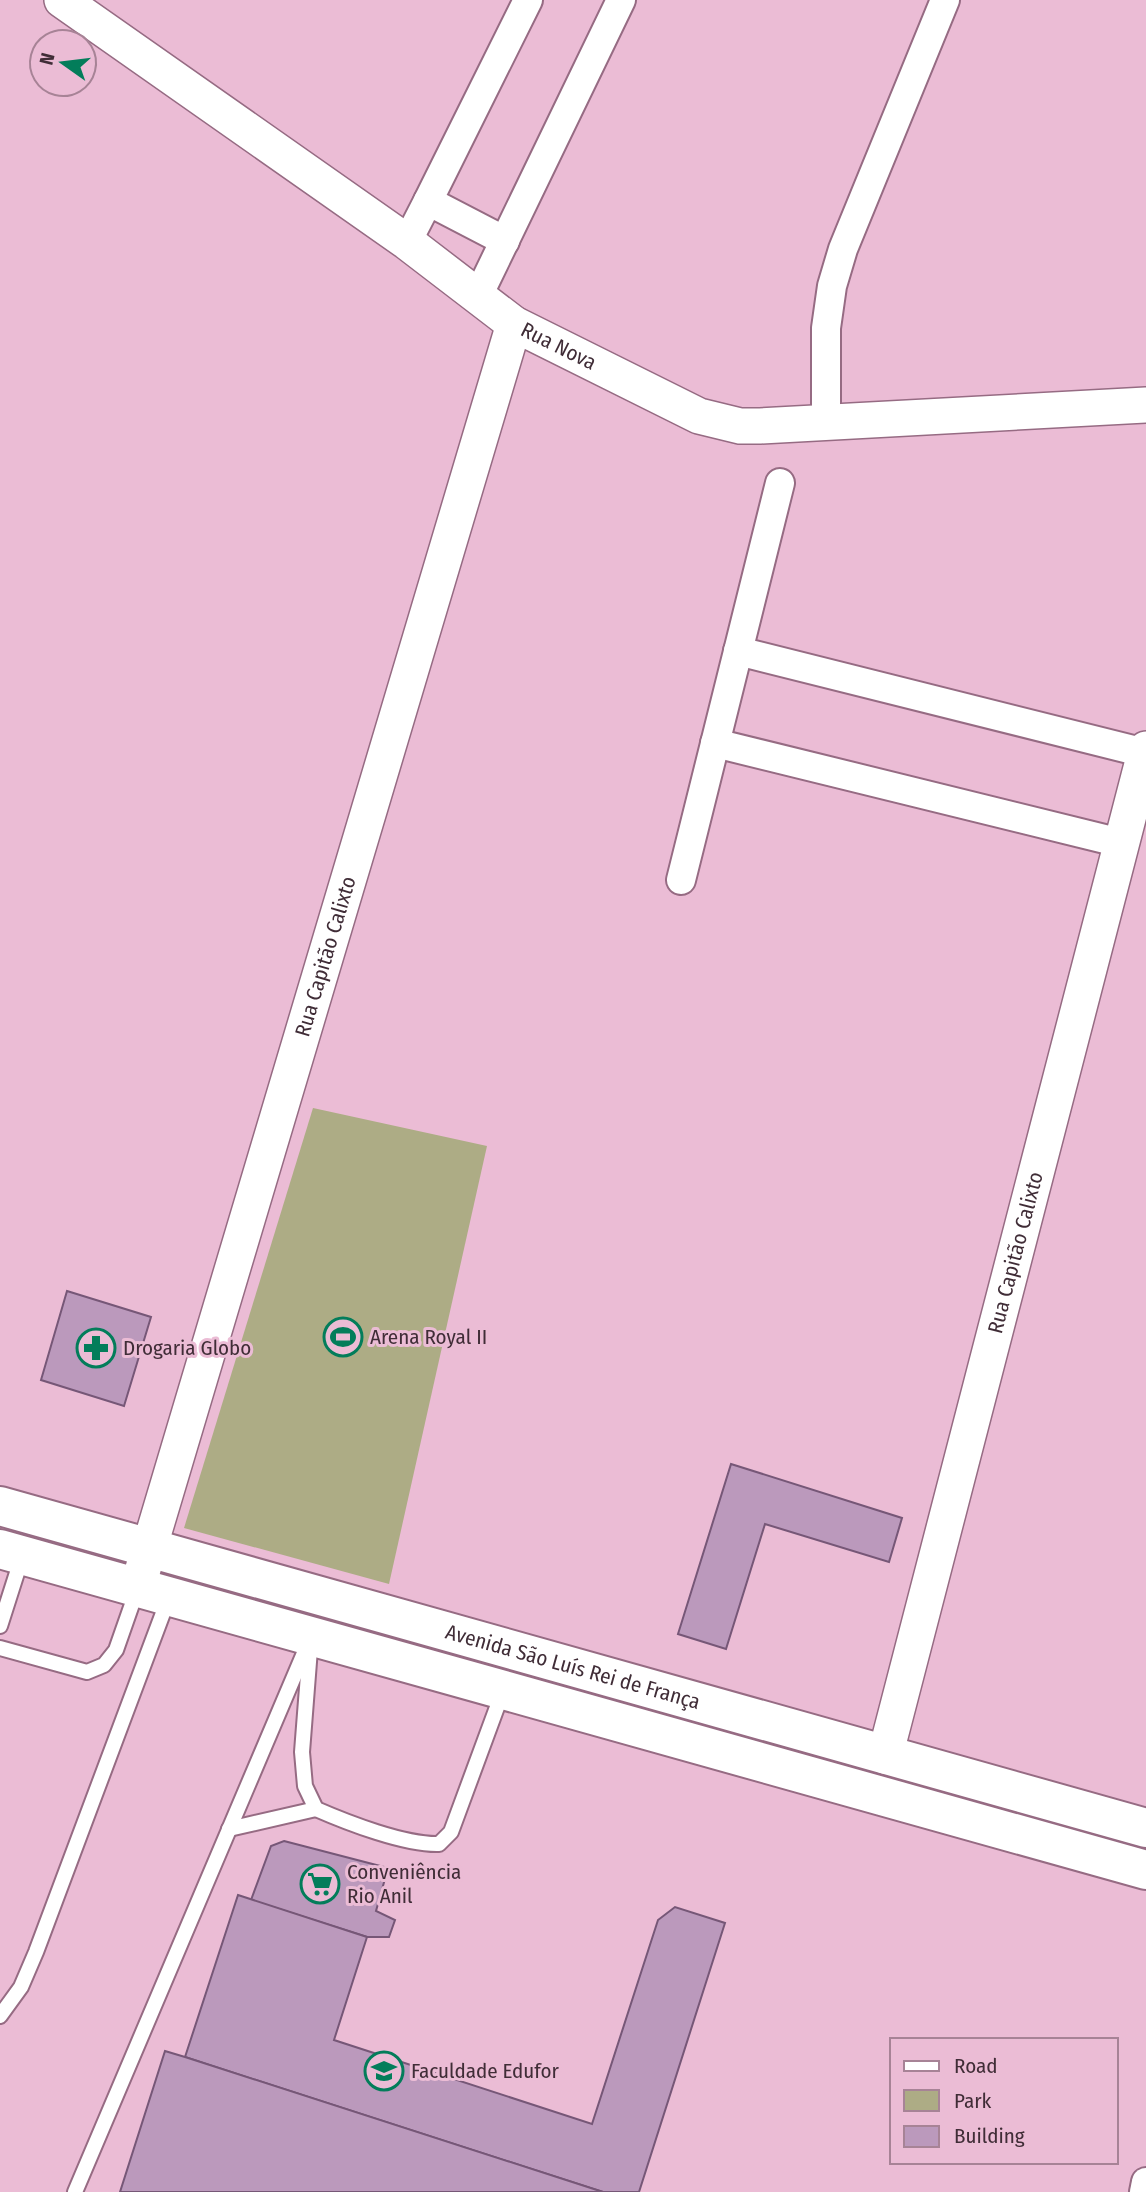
<svg xmlns="http://www.w3.org/2000/svg" width="1146" height="2192" viewBox="0 0 1146 2192" font-family="'Fira Sans Condensed',sans-serif">
<rect width="100%" height="100%" fill="#ebbcd5"/>
<!-- green -->
<polygon fill="#adac85" points="313,1108 487,1146 389,1584 184,1528"/>
<!-- building -->
<g fill="#bb99bc" stroke="#765777" stroke-width="2">
<polygon points="67,1291 151,1317 124,1406 41,1380"/>
<polygon points="731,1464 902,1518 889,1562 765,1524 726,1649 678,1634"/>
<polygon points="284,1841 388,1868 376,1911 395,1920 389,1937 367,1937 251,1900 271,1846"/>
<polygon points="238,1895 367,1937 334,2040 592,2124 658,1920 675,1907 725,1923 639,2192 603,2192 185,2057"/>
<polygon points="165,2051 185,2057 603,2192 120,2192"/>
</g>
<g fill="none" stroke-linecap="round" stroke-linejoin="round">
<defs>
<g id="service">
<polyline points="0,1626 22,1557"/>
<polyline points="0,1648 87,1672 104,1665 116,1650 137,1590"/>
<path d="M 310,1649 L 302,1752 L 305,1786 L 316,1809 C 348,1823 405,1845 439,1844 L 451,1832 L 503,1691"/>
<polyline points="229,1829 316,1809"/>
<polyline points="0,2016 21,1987 36,1952 169,1597"/>
<polyline points="75,2192 310,1639"/>
</g>
<g id="minor">
<polyline points="505,241 428,201 528,0"/>
<polyline points="407,242 428,201"/>
<polyline points="477,298 621,0"/>
<polyline points="826,422 826,328 832,286 843,249 945,0"/>
<polyline points="738,651 1145,753"/>
<polyline points="715,743 1121,843"/>
<polyline points="681,880 780,483"/>
<polyline points="1144,2192 1146,2182"/>
</g>
<g id="tertiary">
<path id="s1" d="M 62,0 L 407,242 L 514,324 L 699,416 L 740,426 L 760,426 L 1146,405"/>
<path id="s2" d="M 137,1589 L 514,324"/>
<path id="s3" d="M 885,1756 L 1146,749"/>
</g>
<g id="primary">
<path id="s4" d="M 0,1506 L 1146,1828"/>
<polyline points="0,1549 1146,1870"/>
</g>
</defs>
<!-- service casing -->
<use href="#service" stroke="#966b83" stroke-width="18"/>
<!-- minor casing -->
<use href="#minor" stroke="#966b83" stroke-width="32"/>
<!-- tertiary casing -->
<use href="#tertiary" stroke="#966b83" stroke-width="38"/>
<!-- primary casing -->
<use href="#primary" stroke="#966b83" stroke-width="42"/>
<!-- service -->
<use href="#service" stroke="#fff" stroke-width="14"/>
<!-- minor -->
<use href="#minor" stroke="#fff" stroke-width="28"/>
<!-- tertiary -->
<use href="#tertiary" stroke="#fff" stroke-width="35"/>
<!-- primary -->
<use href="#primary" stroke="#fff" stroke-width="38"/>
</g>
<!-- icons -->
<defs>
<symbol id="stadium-ring" viewBox="-11 -11 22 22"><circle r="9.5" fill="#ebbcd5" stroke="#037d5a" stroke-width="1.5"/><path d="M0-5a6.5 5 0 1 0 0 10a6.5 5 0 1 0 0-10ZM-3.5-1.8h7v3.6h-7Z" fill="#037d5a"/></symbol>
<symbol id="pharmacy-ring" viewBox="-11 -11 22 22"><circle r="9.5" fill="#ebbcd5" stroke="#037d5a" stroke-width="1.5"/><path d="M-2-6h4v4h4v4h-4v4h-4v-4h-4v-4h4Z" fill="#037d5a"/></symbol>
<symbol id="supermarket-ring" viewBox="-11 -11 22 22"><circle r="9.5" fill="#ebbcd5" stroke="#037d5a" stroke-width="1.5"/><path d="M-6-5.5h2.5l.6 2H6L4.5 2H-2.5L-4.4-4H-6ZM-1.5 3.2a1.3 1.3 0 1 0 .1 0ZM3 3.2a1.3 1.3 0 1 0 .1 0Z" fill="#037d5a"/></symbol>
<symbol id="university-ring" viewBox="-11 -11 22 22"><circle r="9.5" fill="#ebbcd5" stroke="#037d5a" stroke-width="1.5"/><path d="M0-5L7-2L0 1L-7-2ZM-4 1L0 2.5L4 1V4Q0 6-4 4Z" fill="#037d5a"/></symbol>
</defs>
<g fill-rule="evenodd">
<use href="#stadium-ring" x="321" y="1315" width="44" height="44"/>
<use href="#pharmacy-ring" x="74" y="1326" width="44" height="44"/>
<use href="#supermarket-ring" x="298" y="1862" width="44" height="44"/>
<use href="#university-ring" x="362" y="2049" width="44" height="44"/>
</g>
<g text-anchor="middle" stroke-width="6" stroke-linejoin="round" paint-order="stroke">
<!-- street labels -->
<g font-size="21" fill="#402d37" stroke="#ebbcd5">
<text dy="7" stroke="none"><textPath href="#s1" startOffset="606">Rua Nova</textPath></text>
<text dy="7" stroke="none"><textPath href="#s2" startOffset="660">Rua Capitão Calixto</textPath></text>
<text dy="7" stroke="none"><textPath href="#s3" startOffset="520">Rua Capitão Calixto</textPath></text>
<text dy="7" stroke="none"><textPath href="#s4" startOffset="595">Avenida São Luís Rei de França</textPath></text>
</g>
<!-- poi labels -->
<g font-size="21" fill="#402d37" stroke="#ebbcd5" text-anchor="start">
<text x="370" y="1344">Arena Royal II</text>
<text x="123" y="1355">Drogaria Globo</text>
<text x="347" y="1879">Conveniência<tspan x="347" dy="24">Rio Anil</tspan></text>
<text x="411" y="2078">Faculdade Edufor</text>
</g>
</g>
<!-- legend -->
<rect x="890" y="2038" width="228" height="126" fill="#ebbcd5" stroke="#a78396" stroke-width="2"/>
<rect x="904" y="2061" width="35" height="10" fill="#ffffff" stroke="#a78396" stroke-width="2"/>
<text x="954" y="2073" font-size="21" fill="#402d37">Road</text>
<rect x="904" y="2090" width="35" height="21" fill="#adac85" stroke="#a78396" stroke-width="2"/>
<text x="954" y="2108" font-size="21" fill="#402d37">Park</text>
<rect x="904" y="2126" width="35" height="21" fill="#bb99bc" stroke="#a78396" stroke-width="2"/>
<text x="954" y="2143" font-size="21" fill="#402d37">Building</text>
<!-- north arrow -->
<g transform="translate(63 63) rotate(284)"><circle r="33" fill="#ebbcd5" stroke="#a78396" stroke-width="2"/>
<path d="M0-5L12 26L0 18L-12 26Z" fill="#037d5a"/>
<text y="-10" font-size="19" font-weight="bold" text-anchor="middle" fill="#402d37">N</text>
</g>
</svg>
